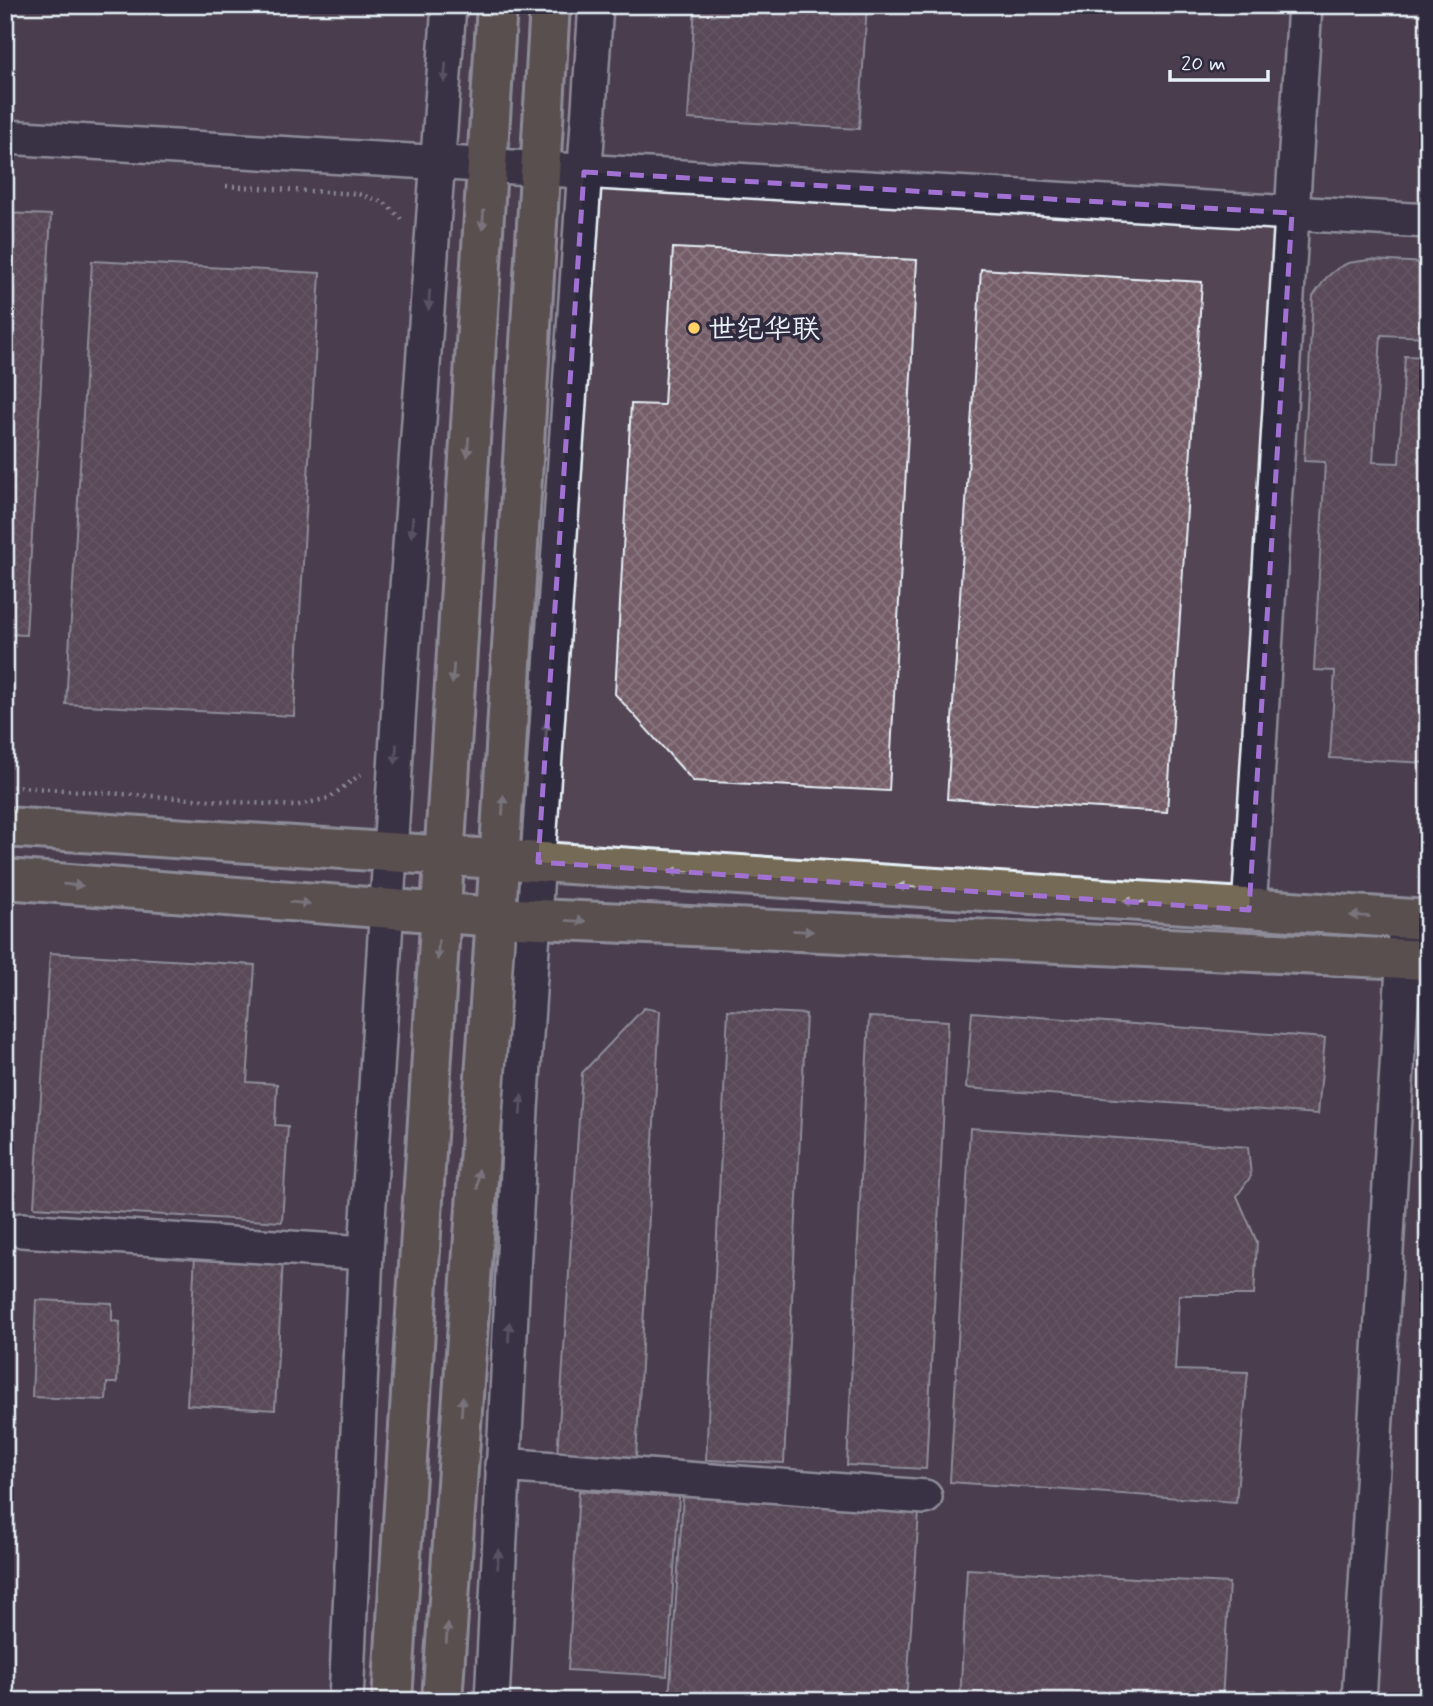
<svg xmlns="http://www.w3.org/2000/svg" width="1433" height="1706" viewBox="0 0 1433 1706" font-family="Mynerve,'LXGW WenKai TC',sans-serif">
<defs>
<pattern id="building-cross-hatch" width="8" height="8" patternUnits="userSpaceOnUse" patternTransform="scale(1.75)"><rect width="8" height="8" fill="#755d67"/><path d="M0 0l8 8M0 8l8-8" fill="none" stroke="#89757e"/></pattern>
</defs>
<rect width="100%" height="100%" fill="#44394a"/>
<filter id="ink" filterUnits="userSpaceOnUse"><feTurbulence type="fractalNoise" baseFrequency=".0143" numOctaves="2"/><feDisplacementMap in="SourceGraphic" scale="14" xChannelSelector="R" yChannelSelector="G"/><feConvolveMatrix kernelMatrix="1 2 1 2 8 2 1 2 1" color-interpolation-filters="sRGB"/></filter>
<g filter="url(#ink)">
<!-- built -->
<rect fill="#534453" x="5" y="5" width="1423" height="1696"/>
<!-- building -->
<g fill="url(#building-cross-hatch)" stroke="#e8f1f8" stroke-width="2">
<polygon points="695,5 867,5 859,129 688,119"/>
<polygon points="5,213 51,215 26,635 5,634"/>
<polygon points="673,248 917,260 889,791 693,781 615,694 631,404 664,405"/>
<polygon points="1369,260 1428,263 1428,337 1381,335 1373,462 1399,463 1405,356 1428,357 1428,763 1330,758 1335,671 1314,670 1325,462 1304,461 1313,296 1327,277 1338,268 1348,263"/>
<polygon points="92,261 320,273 294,716 66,704"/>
<polygon points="981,269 1202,282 1167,812 947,799"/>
<polygon points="50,953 255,965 247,1082 277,1084 275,1125 288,1126 282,1222 34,1207"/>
<polygon points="644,1008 660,1011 636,1458 557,1457 582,1073"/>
<polygon points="728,1010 806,1014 784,1463 706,1460"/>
<polygon points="972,1012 1325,1038 1318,1114 966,1088"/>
<polygon points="869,1017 948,1021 926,1469 847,1465"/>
<polygon points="970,1128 1248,1147 1251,1176 1237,1196 1257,1242 1254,1295 1179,1295 1175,1370 1248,1372 1236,1502 950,1482"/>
<polygon points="195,1254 283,1258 275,1410 187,1405"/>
<polygon points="36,1300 112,1303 112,1321 120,1322 117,1383 107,1383 106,1400 32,1397"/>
<polygon points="579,1491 679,1497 667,1676 568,1670"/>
<polygon points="683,1497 919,1512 906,1701 669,1701"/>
<polygon points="967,1569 1229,1583 1222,1701 960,1701"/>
</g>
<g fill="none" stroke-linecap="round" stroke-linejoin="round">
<defs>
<g id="minor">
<polyline points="5,137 1428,221"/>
<polyline points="1249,910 1305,5"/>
<polyline points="22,1230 366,1253"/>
<polyline points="502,1465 925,1497"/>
<polyline points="346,1701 366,1253 401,671 449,5"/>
<polyline points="492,1701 521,1109 596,5"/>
<polyline points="1359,1701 1406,918"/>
</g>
<g id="major">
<polyline points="5,827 1428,920"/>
<polyline points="5,879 496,917 1428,960"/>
<polyline points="392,1701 497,5"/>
<polyline points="442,1701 496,917 550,5"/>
</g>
</defs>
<!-- minor casing -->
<use href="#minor" stroke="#e8f1f8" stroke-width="38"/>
<!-- major casing -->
<use href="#major" stroke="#e8f1f8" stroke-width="44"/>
<!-- path -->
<g stroke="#e8f1f8" stroke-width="4.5" stroke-dasharray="2 5" stroke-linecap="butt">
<polyline points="226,186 358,194 384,202 401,219"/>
<polyline points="5,786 295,806 329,798 361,774"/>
</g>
<!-- minor -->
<use href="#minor" stroke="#2f2a3d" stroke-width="33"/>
<!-- major -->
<use href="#major" stroke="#746b55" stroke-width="38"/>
</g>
<!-- one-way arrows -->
<defs><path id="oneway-solid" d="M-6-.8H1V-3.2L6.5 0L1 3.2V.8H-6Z" transform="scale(1.75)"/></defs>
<g fill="#70707e">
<use href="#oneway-solid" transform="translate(445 73) rotate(94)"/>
<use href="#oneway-solid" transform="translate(429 300) rotate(94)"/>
<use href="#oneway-solid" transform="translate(412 527) rotate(94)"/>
<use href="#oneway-solid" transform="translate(546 731) rotate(-87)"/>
<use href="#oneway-solid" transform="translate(396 754) rotate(93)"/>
<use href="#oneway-solid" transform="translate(521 1105) rotate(-86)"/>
<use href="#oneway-solid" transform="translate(509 1332) rotate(-87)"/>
<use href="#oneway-solid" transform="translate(498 1559) rotate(-88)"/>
</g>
<g fill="#babbb7">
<use href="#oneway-solid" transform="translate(483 220) rotate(94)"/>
<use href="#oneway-solid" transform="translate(468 447) rotate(94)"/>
<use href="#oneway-solid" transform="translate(453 674) rotate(94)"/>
<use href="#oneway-solid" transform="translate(503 805) rotate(-87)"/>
<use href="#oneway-solid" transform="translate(679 872) rotate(-176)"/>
<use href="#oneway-solid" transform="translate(73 885) rotate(5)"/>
<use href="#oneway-solid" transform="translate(906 887) rotate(-176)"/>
<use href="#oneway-solid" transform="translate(1133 902) rotate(-176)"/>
<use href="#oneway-solid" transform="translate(300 903) rotate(5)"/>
<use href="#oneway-solid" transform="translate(1360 916) rotate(-177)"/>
<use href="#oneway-solid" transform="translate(576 921) rotate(3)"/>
<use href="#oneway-solid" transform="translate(803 931) rotate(3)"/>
<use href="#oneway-solid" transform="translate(438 950) rotate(93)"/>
<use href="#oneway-solid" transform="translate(478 1179) rotate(-86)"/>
<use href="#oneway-solid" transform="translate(462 1406) rotate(-86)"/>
<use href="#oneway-solid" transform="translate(447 1633) rotate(-86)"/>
</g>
</g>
<!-- marked area -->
<path d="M0 0H1433V1706H0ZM 584,172 L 1292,213 L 1249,910 L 538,862 Z" fill="#44394a" fill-opacity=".55" fill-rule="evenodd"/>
<path fill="none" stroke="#a171d3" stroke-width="5" stroke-dasharray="14 9" stroke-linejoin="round" d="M 584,172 L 1292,213 L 1249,910 L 538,862 Z"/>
<!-- markers -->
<circle fill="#ffd166" stroke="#2f2a3d" stroke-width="2.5" cx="694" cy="328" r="7"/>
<g text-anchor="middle" stroke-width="7" stroke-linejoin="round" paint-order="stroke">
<!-- poi labels -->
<g font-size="28" fill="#e8f1f8" stroke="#2f2a3d" text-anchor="start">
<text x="708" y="338">世纪华联</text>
</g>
</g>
<!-- margin -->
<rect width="1433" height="1706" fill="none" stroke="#2f2a3d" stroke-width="28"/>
<rect x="14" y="14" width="1405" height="1678" fill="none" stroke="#e8f1f8" stroke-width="2.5" filter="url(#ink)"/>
<!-- scale -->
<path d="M1170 70v10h98v-10" fill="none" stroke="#e8f1f8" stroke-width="3.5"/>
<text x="1181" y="70" font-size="21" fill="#e8f1f8" stroke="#2f2a3d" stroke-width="5" paint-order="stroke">20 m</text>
</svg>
